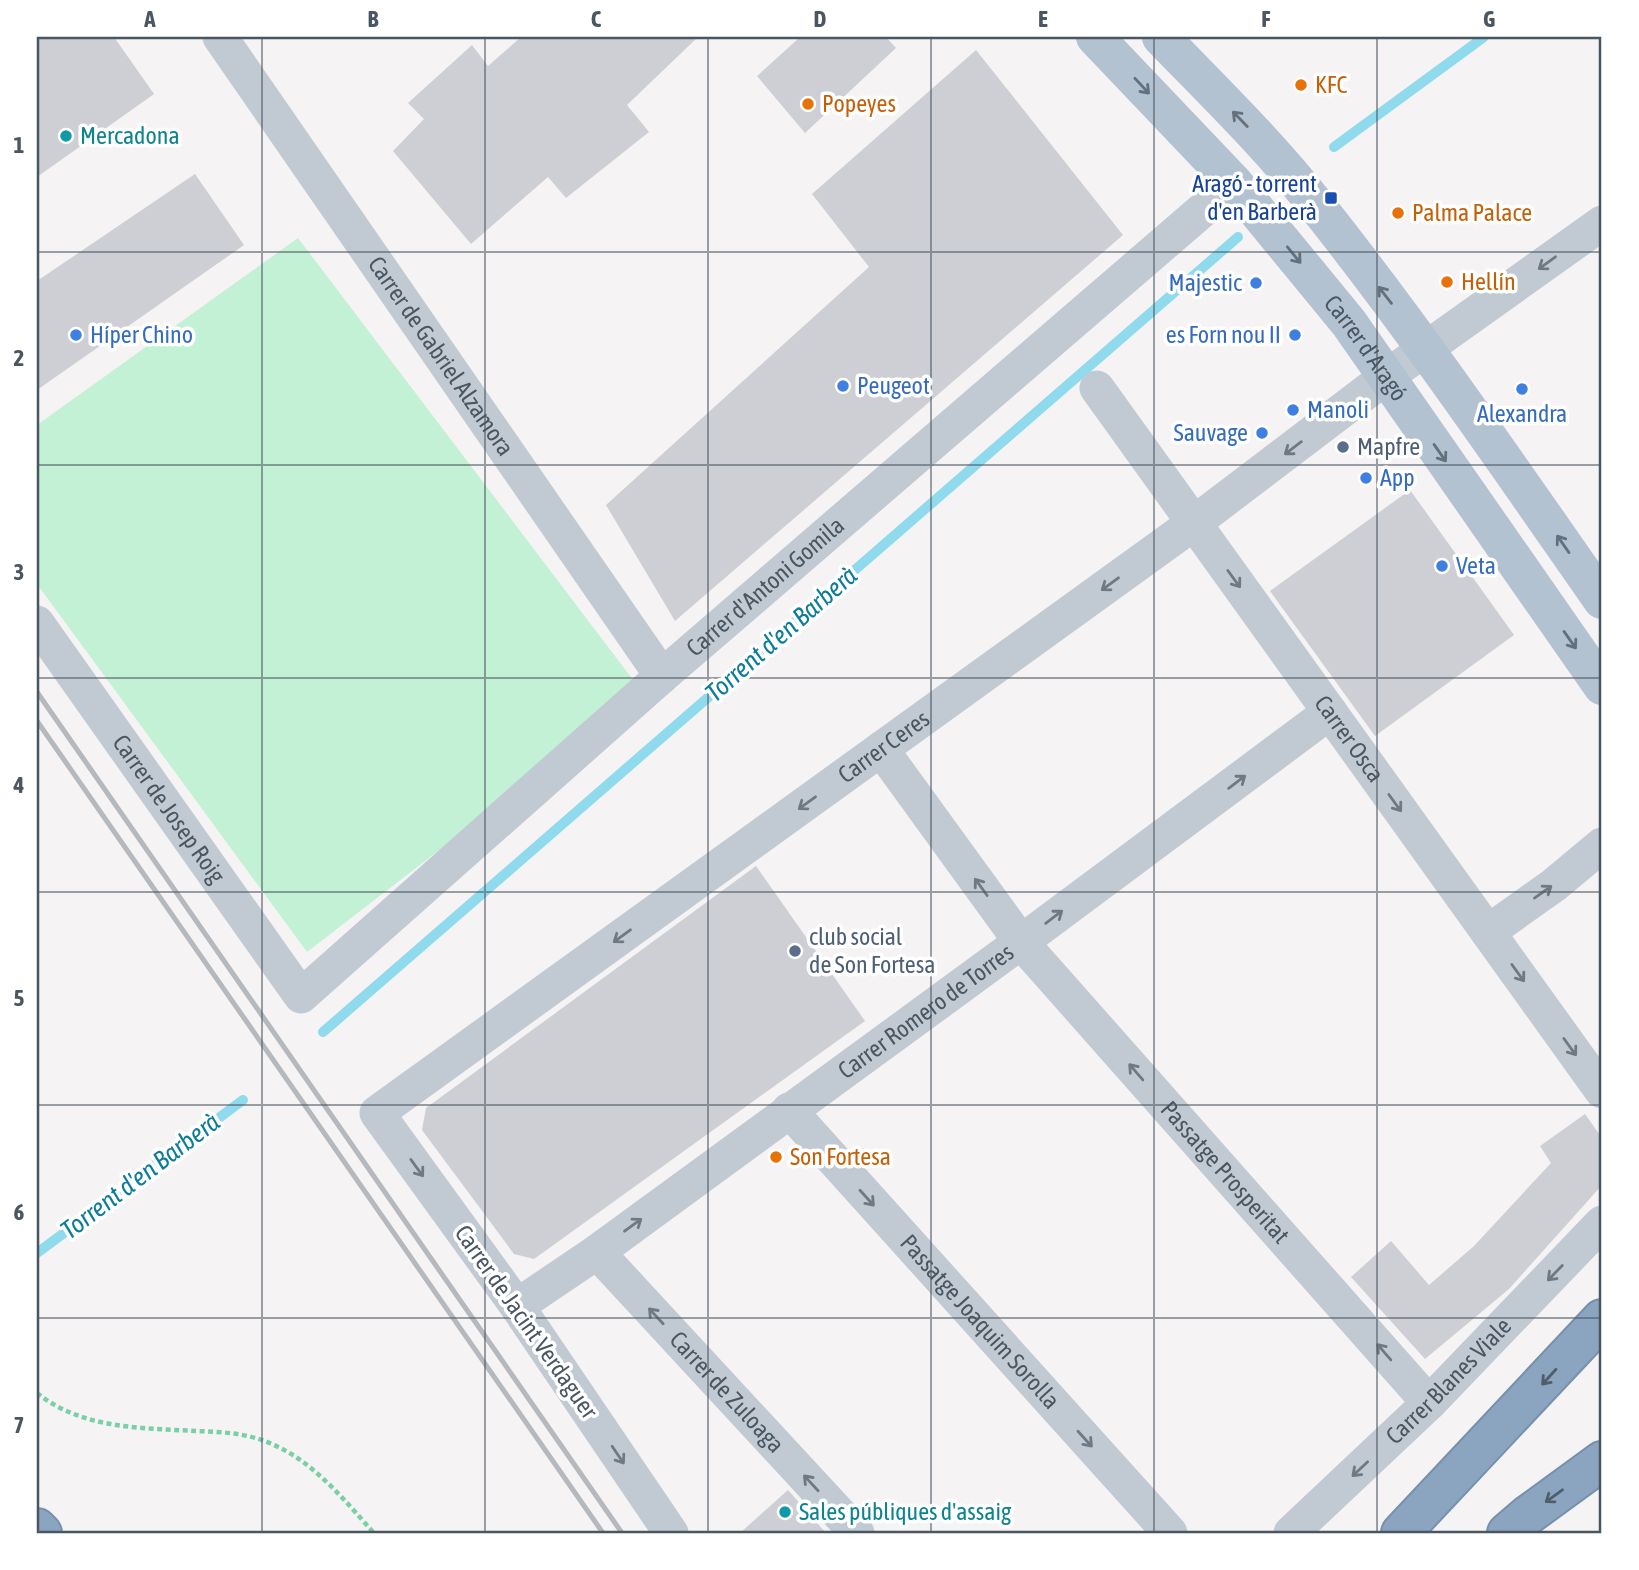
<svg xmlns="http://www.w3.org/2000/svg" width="1639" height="1570" viewBox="0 0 1639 1570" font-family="'Asap Condensed',sans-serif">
<rect width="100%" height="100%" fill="#f5f3f3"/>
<!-- green -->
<polygon fill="#c3f1d5" points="298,238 643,693 307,952 37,584 37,425"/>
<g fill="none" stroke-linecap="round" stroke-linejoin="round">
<!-- stream -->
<g stroke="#90daee" stroke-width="10">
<polyline points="1334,147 1484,37"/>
<polyline points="323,1032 1238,237"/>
<polyline points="37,1253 243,1100"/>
</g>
</g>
<!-- building -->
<g fill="#cdcfd5">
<polygon points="37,37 114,37 154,94 37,177"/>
<polygon points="521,37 698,37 627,105 649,132 566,198 548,177 471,244 393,151 424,119 408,103 472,45 488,66"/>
<polygon points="800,37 886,37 896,48 805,133 757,76"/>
<polygon points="976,50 1123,235 675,621 606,505 869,267 812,194"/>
<polygon points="195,174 244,245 37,390 37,281"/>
<polygon points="1410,490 1514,635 1375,736 1270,591"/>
<polygon points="756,866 865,1021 534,1259 514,1254 422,1130 426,1108"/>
<polygon points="1585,1114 1602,1138 1602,1185 1509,1289 1425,1359 1351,1277 1391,1241 1429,1285 1474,1246 1551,1163 1540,1146"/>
<polygon points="788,1490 826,1533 740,1533"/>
</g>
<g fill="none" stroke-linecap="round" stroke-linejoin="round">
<defs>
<g id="motorway">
<polyline points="37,1528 42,1533"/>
<polyline points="1401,1533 1602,1319"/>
<polyline points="1507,1533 1528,1515 1602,1461"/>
</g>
</defs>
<!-- motorway casing -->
<use href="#motorway" stroke="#7690ad" stroke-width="42"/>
<!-- path -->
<path stroke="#7ad0a6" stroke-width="4.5" stroke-dasharray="5 3.5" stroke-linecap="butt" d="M 37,1393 C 82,1429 141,1428 196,1431 C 223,1432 249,1433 274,1445 C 315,1463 345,1501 374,1533"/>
<!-- minor -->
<g stroke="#c1cad2" stroke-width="35">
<path id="s1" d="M 220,37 L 662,676"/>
<path id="s2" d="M 1097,388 L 1602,1091"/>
<path id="s3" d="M 37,623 L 301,996 L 662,676 L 1234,183"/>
<path id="s4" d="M 881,749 L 1021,942 L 1429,1403"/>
<polyline points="1488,932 1554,885 1602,845"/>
<path id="s5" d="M 789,1110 L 1170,1533"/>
<path id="s6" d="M 597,1252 L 857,1533"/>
<path id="s7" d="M 517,1306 L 597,1252 L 1021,942 L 1330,712"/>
<path id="s8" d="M 671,1533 L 517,1306 L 377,1113 L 1194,523 L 1386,377 L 1602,223"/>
<path id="s9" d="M 1291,1533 L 1429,1403 L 1602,1223"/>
</g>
<!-- primary -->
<g stroke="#b3c2d1" stroke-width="38">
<path id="s10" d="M 1095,37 L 1234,183 L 1349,323 L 1602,686"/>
<path d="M 1161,37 C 1214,92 1269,145 1316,205 C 1417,332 1509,467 1602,600"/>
</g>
<!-- motorway -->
<use href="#motorway" stroke="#8ba5c1" stroke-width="38"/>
<!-- rail -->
<g stroke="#b5b8bd" stroke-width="5">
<polyline points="37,692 622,1533"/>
<polyline points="37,721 603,1533"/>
</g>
</g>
<!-- one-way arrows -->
<defs><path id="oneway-shaft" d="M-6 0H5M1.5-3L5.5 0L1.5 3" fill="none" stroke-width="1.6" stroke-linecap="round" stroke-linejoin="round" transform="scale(1.75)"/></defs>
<g stroke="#64717d">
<use href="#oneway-shaft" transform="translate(1142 86) rotate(47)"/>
<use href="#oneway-shaft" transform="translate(1240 119) rotate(-134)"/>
<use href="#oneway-shaft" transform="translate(1294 255) rotate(51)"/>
<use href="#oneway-shaft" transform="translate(1385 295) rotate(-128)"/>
<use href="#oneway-shaft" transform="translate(1440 453) rotate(55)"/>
<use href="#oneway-shaft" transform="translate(1563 544) rotate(-125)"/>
<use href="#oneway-shaft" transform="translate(1570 640) rotate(55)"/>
</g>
<g stroke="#6e7983">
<use href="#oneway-shaft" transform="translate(1547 263) rotate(144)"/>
<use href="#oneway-shaft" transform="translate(1293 448) rotate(143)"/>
<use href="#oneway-shaft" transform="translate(1234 579) rotate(54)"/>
<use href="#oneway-shaft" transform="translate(1110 584) rotate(144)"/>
<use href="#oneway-shaft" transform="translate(1237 782) rotate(-37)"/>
<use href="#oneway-shaft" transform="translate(807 803) rotate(144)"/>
<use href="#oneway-shaft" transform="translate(1395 803) rotate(54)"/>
<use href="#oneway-shaft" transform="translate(981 887) rotate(-126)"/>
<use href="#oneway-shaft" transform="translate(1543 892) rotate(-35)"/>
<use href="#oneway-shaft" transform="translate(1054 917) rotate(-37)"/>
<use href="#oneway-shaft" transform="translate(622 936) rotate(144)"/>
<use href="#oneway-shaft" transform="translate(1518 973) rotate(54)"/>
<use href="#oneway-shaft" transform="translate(1570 1047) rotate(54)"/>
<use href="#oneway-shaft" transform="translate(1136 1072) rotate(-131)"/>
<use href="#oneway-shaft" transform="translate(417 1168) rotate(54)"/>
<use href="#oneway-shaft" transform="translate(867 1198) rotate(48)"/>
<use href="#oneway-shaft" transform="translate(633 1225) rotate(-36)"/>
<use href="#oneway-shaft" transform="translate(1555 1273) rotate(134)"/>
<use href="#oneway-shaft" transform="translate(656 1316) rotate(-133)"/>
<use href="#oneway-shaft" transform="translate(1384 1352) rotate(-131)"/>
<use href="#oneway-shaft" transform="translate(1085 1439) rotate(48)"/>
<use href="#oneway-shaft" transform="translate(618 1455) rotate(56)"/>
<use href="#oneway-shaft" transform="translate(1360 1469) rotate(137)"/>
<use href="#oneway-shaft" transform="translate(811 1483) rotate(-133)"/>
</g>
<g stroke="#505e6b">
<use href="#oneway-shaft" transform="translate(1549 1377) rotate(132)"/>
<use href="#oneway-shaft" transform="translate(1554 1496) rotate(144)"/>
</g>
<!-- grid -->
<path fill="none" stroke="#4a5661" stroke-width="2" stroke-opacity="0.55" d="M 262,37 L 262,1533M 485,37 L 485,1533M 708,37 L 708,1533M 931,37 L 931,1533M 1154,37 L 1154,1533M 1377,37 L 1377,1533M 37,252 L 1602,252M 37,465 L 1602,465M 37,678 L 1602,678M 37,892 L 1602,892M 37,1105 L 1602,1105M 37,1318 L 1602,1318"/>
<!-- markers -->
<g fill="#e8710a" stroke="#fff" stroke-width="2.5">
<circle cx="1301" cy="85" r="7"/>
<circle cx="808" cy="104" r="7"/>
<circle cx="1398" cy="213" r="7"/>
<circle cx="1447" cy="282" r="7"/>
<circle cx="776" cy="1157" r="7"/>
</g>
<g fill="#0f9aa8" stroke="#fff" stroke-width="2.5">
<circle cx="66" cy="136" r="7"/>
<circle cx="785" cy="1512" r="7"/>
</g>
<rect fill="#1a4fb4" stroke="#fff" stroke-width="2.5" x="1324" y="191" width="14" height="14" rx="3.5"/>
<g fill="#3f7fe0" stroke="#fff" stroke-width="2.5">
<circle cx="1256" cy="283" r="7"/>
<circle cx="76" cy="335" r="7"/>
<circle cx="1295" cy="335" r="7"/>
<circle cx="843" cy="386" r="7"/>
<circle cx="1522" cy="389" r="7"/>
<circle cx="1293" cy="410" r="7"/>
<circle cx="1262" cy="433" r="7"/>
<circle cx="1366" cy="478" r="7"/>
<circle cx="1442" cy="566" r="7"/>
</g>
<g fill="#5c6f8a" stroke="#fff" stroke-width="2.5">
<circle cx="1343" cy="447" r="7"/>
<circle cx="795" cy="951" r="7"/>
</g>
<g text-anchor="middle" stroke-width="7" stroke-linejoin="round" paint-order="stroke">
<!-- food labels -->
<g font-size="24" fill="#c56008" stroke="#fff" text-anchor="start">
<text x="1315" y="93">KFC</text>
<text x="822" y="112">Popeyes</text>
<text x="1412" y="221">Palma Palace</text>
<text x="1461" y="290">Hellín</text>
<text x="790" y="1165">Son Fortesa</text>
</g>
<!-- culture labels -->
<g font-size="24" fill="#0d838f" stroke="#fff" text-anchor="start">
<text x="80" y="144">Mercadona</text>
<text x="799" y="1520">Sales públiques d'assaig</text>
</g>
<!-- transit labels -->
<g font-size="24" fill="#164399" stroke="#fff" text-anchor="end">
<text x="1317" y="192">Aragó - torrent<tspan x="1317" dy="28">d'en Barberà</tspan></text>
</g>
<!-- shop labels -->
<g font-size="24" fill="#366cbe" stroke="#fff" text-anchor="start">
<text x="1242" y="291" text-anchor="end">Majestic</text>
<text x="90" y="343">Híper Chino</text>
<text x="1281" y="343" text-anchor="end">es Forn nou II</text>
<text x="857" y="394">Peugeot</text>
<text x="1307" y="418">Manoli</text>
<text x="1522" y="422" text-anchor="middle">Alexandra</text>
<text x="1248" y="441" text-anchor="end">Sauvage</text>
<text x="1380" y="486">App</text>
<text x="1456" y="574">Veta</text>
</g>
<!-- street labels -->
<g font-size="24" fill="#4a5661" stroke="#fff">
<text dy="8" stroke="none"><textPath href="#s10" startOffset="413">Carrer d'Aragó</textPath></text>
<text dy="8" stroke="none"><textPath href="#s1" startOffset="388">Carrer de Gabriel Alzamora</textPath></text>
<text dy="8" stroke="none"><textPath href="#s3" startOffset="1076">Carrer d'Antoni Gomila</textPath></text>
<text dy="8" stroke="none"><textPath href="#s2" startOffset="432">Carrer Osca</textPath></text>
<text dy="8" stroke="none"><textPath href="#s8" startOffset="1138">Carrer Ceres</textPath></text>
<text dy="8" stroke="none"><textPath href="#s3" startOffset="228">Carrer de Josep Roig</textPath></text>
<text dy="8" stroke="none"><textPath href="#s7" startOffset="504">Carrer Romero de Torres</textPath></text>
<text dy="8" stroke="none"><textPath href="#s4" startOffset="546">Passatge Prosperitat</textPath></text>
<text transform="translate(526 1322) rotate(55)" y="8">Carrer de Jacint Verdaguer</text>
<text dy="8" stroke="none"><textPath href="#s5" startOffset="285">Passatge Joaquim Sorolla</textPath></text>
<text dy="8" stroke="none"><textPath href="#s9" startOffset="219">Carrer Blanes Viale</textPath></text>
<text dy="8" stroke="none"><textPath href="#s6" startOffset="191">Carrer de Zuloaga</textPath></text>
</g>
<!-- service labels -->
<g font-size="24" fill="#4e5e75" stroke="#fff" text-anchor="start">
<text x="1357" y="455">Mapfre</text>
<text x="809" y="945">club social<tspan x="809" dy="28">de Son Fortesa</tspan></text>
</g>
<!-- water labels -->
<g font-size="26" font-style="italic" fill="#0c7c9b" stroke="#fff">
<text transform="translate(781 634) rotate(-41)" y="9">Torrent d'en Barberà</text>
<text transform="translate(140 1176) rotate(-37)" y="9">Torrent d'en Barberà</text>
</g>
</g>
<!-- border -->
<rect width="1639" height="1570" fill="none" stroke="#ffffff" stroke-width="77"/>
<rect x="38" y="38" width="1562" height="1494" fill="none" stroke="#4a5661" stroke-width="2.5"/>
<g font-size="23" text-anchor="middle" font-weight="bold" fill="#4a5661">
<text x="150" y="27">A</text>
<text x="373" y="27">B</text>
<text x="596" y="27">C</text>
<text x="820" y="27">D</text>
<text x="1043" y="27">E</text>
<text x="1266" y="27">F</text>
<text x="1489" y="27">G</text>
<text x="19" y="153">1</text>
<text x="19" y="366">2</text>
<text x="19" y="580">3</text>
<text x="19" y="793">4</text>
<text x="19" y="1006">5</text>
<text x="19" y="1220">6</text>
<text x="19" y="1433">7</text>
</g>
</svg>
